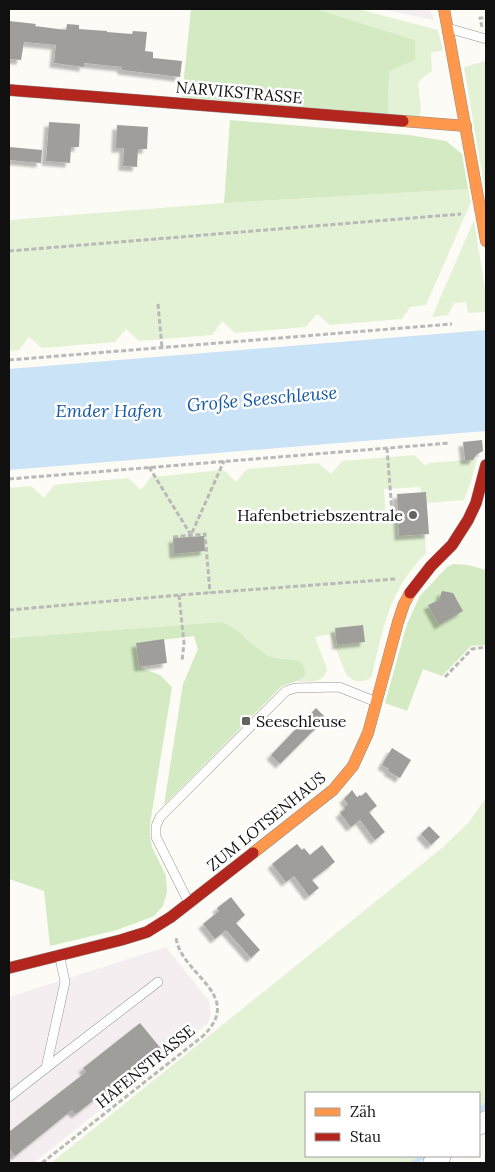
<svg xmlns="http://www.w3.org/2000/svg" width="495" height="1172" viewBox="0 0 495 1172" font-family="Lora,serif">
<defs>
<filter id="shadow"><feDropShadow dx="-4.5" dy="4.5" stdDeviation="1" flood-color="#0004"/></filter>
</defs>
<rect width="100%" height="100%" fill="#fcfbf5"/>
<!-- industrial -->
<g fill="#f4eef1">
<polygon points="382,9 430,9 434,20"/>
<polygon points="166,947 209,1001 211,1014 208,1023 34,1163 9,1163 9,997"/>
</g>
<!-- green -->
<g fill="#e3f2d5">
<polygon points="316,9 358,9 438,30 443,50 431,53 432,71 422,78 418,83 421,109 419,117 388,114 389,70 415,60 415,40"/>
<polygon points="486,61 486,197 464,67"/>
<polygon points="468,189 471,202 426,305 410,307 402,319 330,325 317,314 306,327 235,333 222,321 212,335 139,341 126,329 115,342 42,348 29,337 19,350 9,351 9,220 224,203"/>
<polygon points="474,220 486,295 486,312 468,313 466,302 454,303 448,315 432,317"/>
<path d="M 414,455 L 426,466 L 429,463 L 477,459 L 470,484 L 464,500 L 427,503 L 426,492 L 421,492 L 420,487 L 384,489 L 386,518 L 398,517 L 425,534 L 426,553 C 389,591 383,627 372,676 C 364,684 353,683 346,674 L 330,634 L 315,637 L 327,669 C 324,684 309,682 297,681 L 302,679 L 295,660 L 273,657 L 258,650 L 236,629 L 221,622 L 9,638 L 9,488 L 31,486 L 44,498 L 54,485 L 128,478 L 141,490 L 151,477 L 224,470 L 236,482 L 247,469 L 318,463 L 331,474 L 342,461 Z"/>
<polygon points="486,798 486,1108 479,1114 479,1093 306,1093 306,1156 426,1156 417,1163 51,1163 442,848 469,822"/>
</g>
<!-- forest -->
<g fill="#d3eac3">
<polygon points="191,9 316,9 415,40 415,60 389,71 388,114 182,97"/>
<polygon points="230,120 409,135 446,141 462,154 468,189 224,203"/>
<polygon points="453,564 468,565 486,570 486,645 471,646 442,676 423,669 407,711 385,703 407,624 420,596 447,567"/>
<path d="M 221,622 C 227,624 233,627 238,631 C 250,641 257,651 272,657 C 285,661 307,655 305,675 C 299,683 290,682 282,686 L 164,805 L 183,684 L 198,649 L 194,636 L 136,643 L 139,667 L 160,675 L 172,687 L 150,824 L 150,836 L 152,847 L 166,876 L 167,892 L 163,906 L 154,916 L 141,921 L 117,930 L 50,946 L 44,891 L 9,879 L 9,638 Z"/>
</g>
<!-- water -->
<polygon fill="#cbe3f6" points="486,330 486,431 9,470 9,369"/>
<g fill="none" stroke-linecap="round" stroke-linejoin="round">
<!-- stream -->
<g stroke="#cbe3f6" stroke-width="5">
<polyline points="479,1111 486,1105"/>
<polyline points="414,1163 423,1156"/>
</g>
</g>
<!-- building -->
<g fill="#a09e9a" filter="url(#shadow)">
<polygon points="9,21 36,24 35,26 66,30 67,24 79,25 79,29 107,31 107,32 132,34 133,31 147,32 145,51 153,52 153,58 182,61 180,77 122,70 122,67 84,63 84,67 54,63 56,45 24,42 21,60 9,59"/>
<polygon points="49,122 80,124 79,147 71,147 70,163 46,161"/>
<polygon points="117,125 148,127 147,149 138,149 137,167 123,166 124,148 116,148"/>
<polygon points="9,147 42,150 41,163 9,160"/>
<polygon points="482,440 483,451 476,455 473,460 465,460 463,442"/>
<polygon points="426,492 429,534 399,536 397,494"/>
<polygon points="204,536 205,551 174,554 173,538"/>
<polygon points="442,591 453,593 463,611 439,625 428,605 439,600"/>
<polygon points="363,625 365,642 337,645 335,628"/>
<polygon points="164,639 167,663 139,667 136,643"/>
<polygon points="316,708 326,718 280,764 271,755"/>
<polygon points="392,748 411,760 400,778 388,771 389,769 382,765"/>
<polygon points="352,790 357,797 360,795 361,796 366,792 377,806 369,812 385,832 375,840 360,820 351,827 340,813 345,809 344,807 348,804 344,799"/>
<polygon points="429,826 440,837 431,845 421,834"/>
<polygon points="297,844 302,850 304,848 310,855 322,845 335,862 312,880 319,888 309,896 294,876 286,882 272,864"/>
<polygon points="231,897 245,915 236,923 260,950 251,958 226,930 215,939 203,924 219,911 217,908"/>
<polygon points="140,1023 163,1051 105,1096 103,1093 76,1114 72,1110 15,1156 9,1148 9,1132 86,1072 83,1068"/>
</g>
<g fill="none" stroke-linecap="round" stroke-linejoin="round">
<defs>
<g id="lane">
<polyline points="451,29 486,39"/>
<polyline points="188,901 156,837 156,826 160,817 286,691 295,688 339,687 374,701"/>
<polyline points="46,1068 158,982"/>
<polyline points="9,1097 46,1068 65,982 60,958"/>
</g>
<g id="street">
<polyline points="479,1126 486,1120"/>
<polyline points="432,1163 442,1156"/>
</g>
<g id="slow">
<polyline points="444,9 486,241"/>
<polyline points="403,121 466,126"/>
<polyline points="253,853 333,790 353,766 368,733 398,622 404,604 410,593"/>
</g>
<g id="jam">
<polyline points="9,90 403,121"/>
<polyline points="410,593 431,566 452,545 468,520 476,503 486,465"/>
<polyline points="9,968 121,940 147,932 171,917 253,853"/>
</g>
</defs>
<!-- lane casing -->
<use href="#lane" stroke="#969693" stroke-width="10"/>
<!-- street casing -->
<use href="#street" stroke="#969693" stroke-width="19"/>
<!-- slow casing -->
<use href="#slow" stroke="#8d8c8a" stroke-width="12"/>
<!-- jam casing -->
<use href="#jam" stroke="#8d8c8a" stroke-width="12"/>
<!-- path -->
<g stroke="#b9b9b8" stroke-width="3" stroke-dasharray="5 2.5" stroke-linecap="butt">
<polyline points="482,27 480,18 486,18"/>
<polyline points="9,251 461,214"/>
<polyline points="158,304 162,348"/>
<polyline points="9,360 452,324"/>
<polyline points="387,448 392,512"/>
<polyline points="149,467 191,535 224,461"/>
<polyline points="9,479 450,443"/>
<polyline points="173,537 205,534 210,593"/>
<polyline points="179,595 184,643 182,661"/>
<polyline points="9,610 179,595 395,579"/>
<polyline points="445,677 472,649 486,647"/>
<path d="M 42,1163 L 203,1036 C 246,994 180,975 176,937"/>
</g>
<!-- lane -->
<use href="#lane" stroke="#fffefe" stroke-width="9"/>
<!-- street -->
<use href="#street" stroke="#fffefe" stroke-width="18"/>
<!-- slow -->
<use href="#slow" stroke="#ff974d" stroke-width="11"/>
<!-- jam -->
<use href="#jam" stroke="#b3261e" stroke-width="11"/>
</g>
<!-- markers -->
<g fill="#636260" stroke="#fff" stroke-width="2">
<circle cx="413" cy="515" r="5"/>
<rect x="241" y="716" width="10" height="10" rx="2.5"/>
</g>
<g text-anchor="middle" stroke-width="5" stroke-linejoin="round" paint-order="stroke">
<!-- street labels -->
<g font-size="16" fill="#101010" stroke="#fff">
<text transform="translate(239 92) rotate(5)" y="6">NARVIKSTRASSE</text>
<text transform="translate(266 821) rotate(-39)" y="6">ZUM LOTSENHAUS</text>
<text transform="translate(145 1066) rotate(-39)" y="6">HAFENSTRASSE</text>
</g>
<!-- poi labels -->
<g font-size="16" fill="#101010" stroke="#fff" text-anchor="end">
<text x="403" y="521">Hafenbetriebszentrale</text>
<text x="256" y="727" text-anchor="start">Seeschleuse</text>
</g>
<!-- water labels -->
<g font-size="18" font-style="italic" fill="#1659a5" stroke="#fff">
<text transform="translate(262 399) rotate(-5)" y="6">Große Seeschleuse</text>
<text x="109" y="417">Emder Hafen</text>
</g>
</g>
<!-- border -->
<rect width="495" height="1172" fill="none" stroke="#101010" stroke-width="20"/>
<!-- legend -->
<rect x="305" y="1092" width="175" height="65" fill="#ffffff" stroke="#9f9f9f"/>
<rect x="315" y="1108" width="25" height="8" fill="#ff974d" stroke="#9f9f9f"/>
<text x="350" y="1117" font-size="15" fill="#101010">Zäh</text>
<rect x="315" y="1133" width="25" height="8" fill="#b3261e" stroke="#9f9f9f"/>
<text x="350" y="1142" font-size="15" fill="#101010">Stau</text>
</svg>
